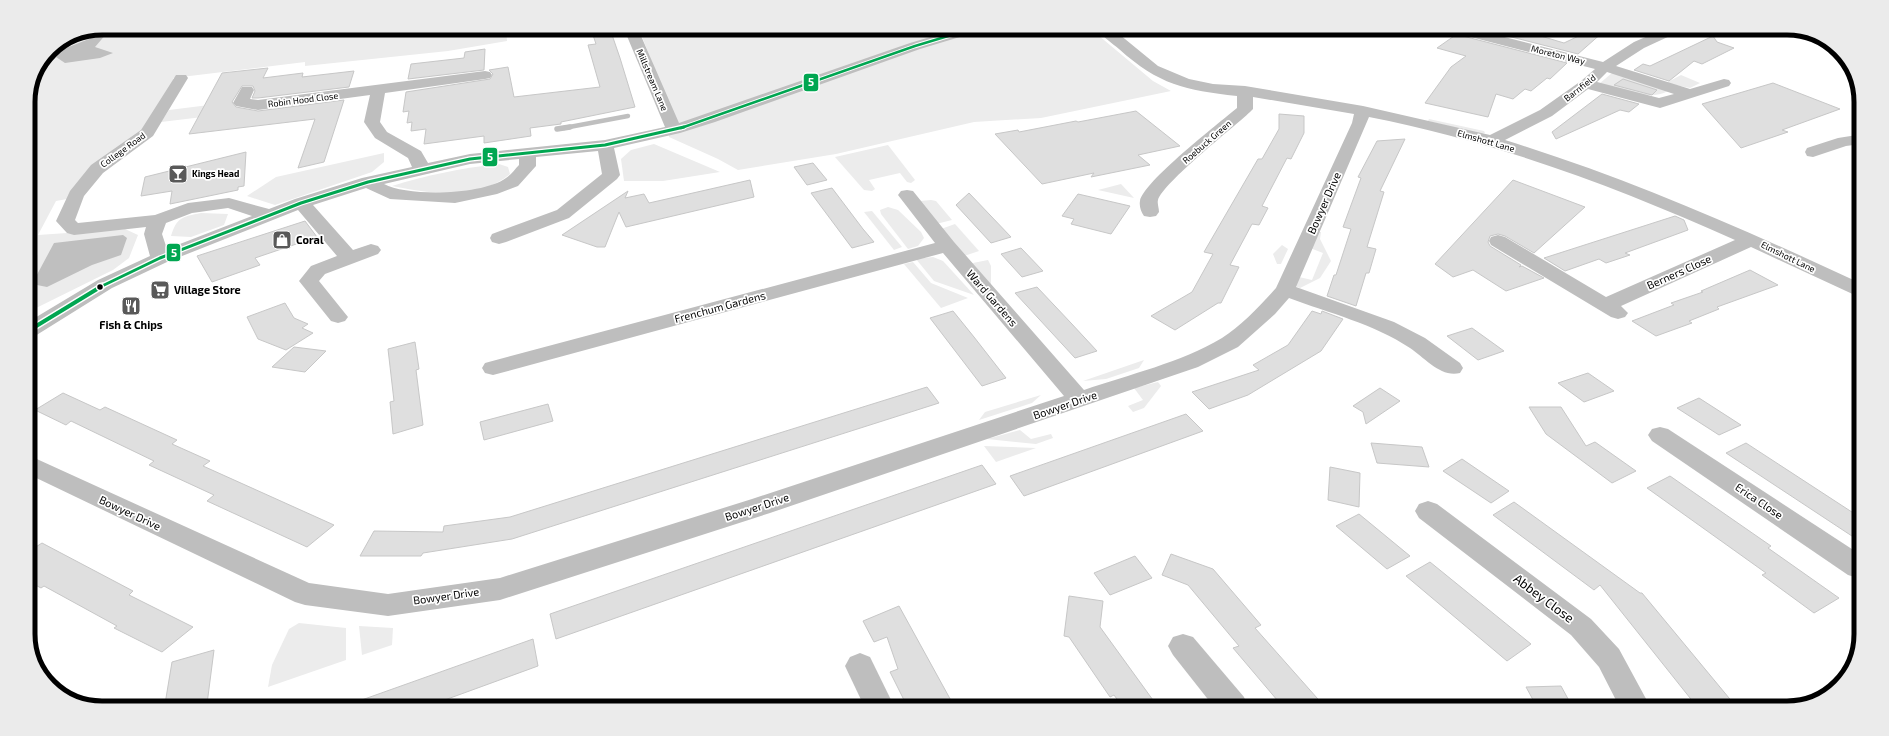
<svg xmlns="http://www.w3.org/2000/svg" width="1889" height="736" viewBox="0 0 1889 736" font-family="'Exo 2',sans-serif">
<rect width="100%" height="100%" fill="#fff"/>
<!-- green -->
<g fill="#ececec">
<polygon points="102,28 506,29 507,41 448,51 305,66 305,62 173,78 174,80 146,130 67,199 56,201 38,235 125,229 138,235 129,258 113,270 28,312 28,97 50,49 77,37 75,33"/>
<path d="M 639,29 L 1092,30 L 1153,81 L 1171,91 L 1041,118 L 974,122 L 836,154 L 738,170 L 718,159 L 669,137 C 669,97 653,66 639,29 Z"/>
<path d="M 1612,73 L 1668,91 C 1649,102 1618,89 1599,84 Z"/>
<polygon points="1681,75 1700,83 1690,88 1666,83"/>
<polygon points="217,104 211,116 161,122 169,110"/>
<polygon points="1429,119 1484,131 1485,133 1481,134 1428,121"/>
<polygon points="654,144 720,172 663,181 624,181 621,159 631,150"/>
<polygon points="888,145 915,180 911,183 907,182 900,173 869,180 875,189 872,191 864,190 835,157"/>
<polygon points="384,153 384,162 372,172 275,205 247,196 276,177"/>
<path d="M 499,164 L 508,167 L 510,174 C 479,200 430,194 392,186 C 427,175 462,168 499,164 Z"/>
<polygon points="1121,184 1134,198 1098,190"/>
<polygon points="931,200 936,201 952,220 936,224 920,201"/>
<polygon points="888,207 898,210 921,232 924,238 918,246 908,249 881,214 880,210"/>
<polygon points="872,211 902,247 894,250 864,212"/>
<path d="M 201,213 L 228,214 L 224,225 L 191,237 L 171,236 C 177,217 182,217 201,213 Z"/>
<polygon points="955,224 979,251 961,257 941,229"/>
<polygon points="1318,232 1321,232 1320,239 1331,261 1320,278 1300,288 1295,286 1299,277 1312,280 1323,253 1310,248"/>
<polygon points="1282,245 1288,249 1281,264 1277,264 1273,254"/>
<polygon points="933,257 943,261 974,295 934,281 916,259"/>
<polygon points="988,260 991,266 991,291 968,264"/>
<polygon points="913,262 931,283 968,298 941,308 904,264"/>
<polygon points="1144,360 1139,368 1106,379 1083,381"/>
<polygon points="1158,382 1161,386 1144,408 1133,412 1128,406 1143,400 1134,388"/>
<polygon points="1041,395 1032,403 979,420 985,412"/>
<polygon points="1020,430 1031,439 1051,434 1053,438 1036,444 987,439"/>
<polygon points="984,446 1036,448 996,462"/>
<polygon points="299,623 346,628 346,660 268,687 272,665 289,629"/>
<polygon points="359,626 393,628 392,645 362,655"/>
</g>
<!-- water -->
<g fill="#bfbfbf">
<polygon points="101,28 117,28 107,33 95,47 113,53 100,58 65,63 56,57 61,50 89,39"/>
<polygon points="123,235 127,238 121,255 92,265 47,287 32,284 54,243"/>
</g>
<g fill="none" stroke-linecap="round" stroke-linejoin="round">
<!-- stream-far1 -->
<polyline stroke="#bfbfbf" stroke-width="4.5" points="564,128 628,116"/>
<!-- stream -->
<polyline stroke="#bfbfbf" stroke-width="5.5" points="557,129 570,127"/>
</g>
<!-- building -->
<g fill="#dfdfdf" stroke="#c7c7c7">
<polygon points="591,29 610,29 620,58 635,107 561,122 561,124 530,128 531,136 484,143 484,136 424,144 426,129 411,131 412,122 407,123 409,111 403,112 406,92 490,79 493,74 489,70 508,67 514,97 600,87 588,45 596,44"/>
<polygon points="1488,31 1524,31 1564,43 1589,31 1603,32 1578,54"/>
<polygon points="1457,34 1459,35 1567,63 1550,79 1547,78 1531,91 1525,89 1513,99 1496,94 1488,117 1425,103 1451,67 1466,56 1437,48"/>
<polygon points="1713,36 1717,42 1734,48 1702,64 1694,61 1669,81 1634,70 1643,64 1650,66"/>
<polygon points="485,49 484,70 408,79 411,64 464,58 465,52"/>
<polygon points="268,68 263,78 303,73 302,77 354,71 349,87 258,98 252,98 255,91 253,86 242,86 232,102 236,107 258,111 344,100 324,162 298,168 315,119 189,134 222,73"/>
<polygon points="1623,79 1657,90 1652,95 1614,85"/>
<polygon points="1773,83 1840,109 1782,130 1788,132 1741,148 1702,104"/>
<polygon points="1602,94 1639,104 1629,112 1620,110 1556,139 1552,132"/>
<polygon points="1136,111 1180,146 1138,155 1150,165 1091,177 1094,173 1042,184 995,134 1018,130 1019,132 1076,121 1078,122"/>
<polygon points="1279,114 1304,116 1304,133 1291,159 1287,158 1262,206 1268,208 1259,225 1252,224 1230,265 1239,267 1221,303 1218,303 1175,330 1151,316 1192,292 1213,254 1204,252 1258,159 1262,159 1279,129"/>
<polygon points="1405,139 1380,191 1384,192 1367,247 1376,249 1369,273 1366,273 1356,306 1327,296 1334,275 1336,275 1351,229 1343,227 1361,178 1358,177 1377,141"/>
<polygon points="246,152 244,186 238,187 238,190 170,204 172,191 141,196 145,177"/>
<polygon points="813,163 827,180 807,185 794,167"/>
<polygon points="750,180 754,197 626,227 619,212 605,247 597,247 562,235 628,191 625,198 644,194 649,203"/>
<polygon points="1513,180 1585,207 1534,253 1505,236 1498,234 1490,236 1488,242 1490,246 1521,265 1519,267 1522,266 1544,278 1506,291 1473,270 1453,277 1435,264"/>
<polygon points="832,188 863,229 874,242 852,248 811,193"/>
<polygon points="969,193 1011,237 991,243 956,205"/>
<polygon points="1078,194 1130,206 1111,234 1071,224 1074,219 1062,216"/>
<polygon points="1675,216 1684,220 1688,230 1625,253 1630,255 1606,263 1599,259 1565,271 1544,258"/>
<polygon points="305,221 317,237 255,258 260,265 212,282 197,256"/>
<polygon points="1021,248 1043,271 1022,277 1001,254"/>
<polygon points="1750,270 1778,285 1717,307 1719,309 1689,321 1692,323 1656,336 1632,321 1674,305 1671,303 1703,292 1701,291"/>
<polygon points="1037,287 1071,323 1097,351 1075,358 1015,293"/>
<polygon points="285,303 294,318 308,324 302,328 313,333 286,350 258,339 247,317"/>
<polygon points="953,311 974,337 1006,378 982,386 930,318"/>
<polygon points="1312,311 1321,314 1322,311 1343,319 1321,351 1248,395 1209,409 1192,392 1259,370 1253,365 1288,345"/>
<polygon points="1472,328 1504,351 1478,360 1447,336"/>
<polygon points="415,342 419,369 416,370 423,425 393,434 390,402 394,401 388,349"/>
<polygon points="294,347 326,351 305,372 272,367"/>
<polygon points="1588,373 1614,391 1584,402 1558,383"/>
<polygon points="927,387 939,403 512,539 423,553 421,556 360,556 374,531 443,532 444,526 510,517"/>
<polygon points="1380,388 1400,401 1366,424 1363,412 1353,406"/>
<polygon points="63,393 100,410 105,407 177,440 172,444 210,461 203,466 334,525 307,547 207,501 214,495 149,465 154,461 71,421 66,425 35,410"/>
<polygon points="1699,398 1741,425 1719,435 1677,408"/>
<polygon points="548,404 553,421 484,440 480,422"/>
<polygon points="1529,407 1561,407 1586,446 1595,442 1636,471 1612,483 1546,434"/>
<polygon points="1186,414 1203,431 1024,496 1010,476"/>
<polygon points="1371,443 1422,447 1429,467 1377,463"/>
<polygon points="1746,443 1858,516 1858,540 1726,453"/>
<polygon points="1462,459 1509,491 1491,503 1443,471"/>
<polygon points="982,465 996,484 556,639 550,614"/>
<polygon points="1330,467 1360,473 1359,507 1328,500"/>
<polygon points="1670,476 1771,546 1768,548 1839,598 1814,613 1762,575 1766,573 1647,488"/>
<polygon points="1514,502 1640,593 1642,593 1734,704 1698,708 1600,585 1594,590 1493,515"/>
<polygon points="1359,514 1410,556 1387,569 1336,526"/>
<polygon points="42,543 133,591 129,595 193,627 162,652 114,628 117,626 44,586 41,588 28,581 28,552"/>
<polygon points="1171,554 1213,569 1261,625 1255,628 1325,707 1283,707 1233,648 1239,646 1188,585 1162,575"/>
<polygon points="1135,556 1152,578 1110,595 1094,573"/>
<polygon points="1430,562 1531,644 1507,661 1406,576"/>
<polygon points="1069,596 1103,601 1100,627 1158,707 1122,706 1114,695 1110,697 1069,637 1064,636"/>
<polygon points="899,606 954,706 907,706 890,672 898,669 887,637 874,642 863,621"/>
<polygon points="533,639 538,666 431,705 356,705 356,702"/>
<polygon points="214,650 207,704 165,704 172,662"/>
<polygon points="1561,686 1573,708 1537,707 1526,687"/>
</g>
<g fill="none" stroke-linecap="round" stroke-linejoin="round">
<!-- minor -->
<g fill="#bebebe" fill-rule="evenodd">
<path d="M 624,29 L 638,29 L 679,123 L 910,43 L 954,30 L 975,30 L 973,33 L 920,49 L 715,122 L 680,133 L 614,148 L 620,175 L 617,179 L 569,218 L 506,242 L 499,244 L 492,242 L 490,238 L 492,234 L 557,210 L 602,174 L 598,151 L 536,157 L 536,166 L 518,186 L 497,194 L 455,203 L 390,199 L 366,188 L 313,205 L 353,250 L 371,244 L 378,246 L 381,250 L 378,254 L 325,274 L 319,281 L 348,317 L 345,321 L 338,323 L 331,321 L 299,281 L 311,266 L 337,256 L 298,210 L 167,262 L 112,288 L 35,336 L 28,337 L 28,322 L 98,280 L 150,256 L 144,234 L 146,227 L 74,235 L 67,233 L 56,221 L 70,191 L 91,165 L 141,130 L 176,75 L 186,75 L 188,78 L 153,136 L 103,173 L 84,196 L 75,220 L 78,223 L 155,215 L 188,203 L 229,198 L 269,209 L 295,199 L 362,178 L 412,167 L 408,158 L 375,138 L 364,122 L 370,95 L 258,110 L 236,106 L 233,103 L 242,87 L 252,87 L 254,90 L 250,99 L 258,100 L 485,71 L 490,72 L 492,75 L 490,78 L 485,79 L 385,93 L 380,122 L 387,132 L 421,151 L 428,163 L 470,154 L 605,140 L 665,127 ZM 519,159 L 519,165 C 515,169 511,175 506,178 C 483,195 408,197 384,184 L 470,164 ZM 228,208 L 252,216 L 167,249 L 162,234 L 166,223 L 192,213 Z"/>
<path d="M 1098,30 L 1114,30 L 1158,66 L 1189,79 L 1213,84 L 1245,86 L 1363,106 L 1490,135 L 1540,110 L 1581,81 L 1595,69 L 1459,34 L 1457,31 L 1481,31 L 1603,62 L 1634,42 L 1657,32 L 1674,32 L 1672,35 L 1644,48 L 1616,66 L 1690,89 L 1724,79 L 1729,80 L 1731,83 L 1729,86 L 1660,108 L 1588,89 L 1552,116 L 1505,140 C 1628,178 1744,229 1860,283 L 1859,297 L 1751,247 L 1621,306 L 1628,313 L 1625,317 L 1618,319 L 1611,317 L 1491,245 L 1489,241 L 1491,237 L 1498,235 L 1505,237 L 1606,297 L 1735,240 C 1617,187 1497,142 1369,117 L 1296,287 L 1394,322 L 1425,338 L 1460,363 L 1463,368 L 1460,373 C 1441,378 1425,358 1410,348 C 1374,324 1329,313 1289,298 L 1275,314 L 1238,347 L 1198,367 L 770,513 L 500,600 L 388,616 L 305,605 L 295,602 L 28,474 L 28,455 L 309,583 L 388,594 L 500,578 L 752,499 L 1064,396 L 943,253 L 493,375 L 485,373 L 482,368 L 485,363 L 935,243 L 898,195 L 901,191 L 907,190 L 913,191 L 954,242 L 1084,390 C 1130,374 1180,363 1222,338 C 1241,326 1261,305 1276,288 L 1352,123 L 1354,114 L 1253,97 L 1253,109 L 1250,112 C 1233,128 1164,182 1158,200 C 1157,203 1159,208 1159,212 L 1156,216 L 1150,217 L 1144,216 C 1141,212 1139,206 1140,201 C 1143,182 1219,123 1237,108 L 1237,96 C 1185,90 1159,85 1119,49 C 1112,43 1104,38 1098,30 ZM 1607,72 L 1674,94 L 1659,98 L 1597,82 Z"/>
<polygon points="1857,135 1861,136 1861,144 1846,146 1813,157 1807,156 1805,152 1807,148 1838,138"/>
<polygon points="1660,427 1668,429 1858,553 1858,578 1848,575 1652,441 1648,435 1652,429"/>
<polygon points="1428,501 1437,504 1591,619 1619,649 1651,708 1620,708 1599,667 1571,635 1419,518 1415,511 1419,504"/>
<polygon points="1183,634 1193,637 1244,697 1248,707 1214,707 1173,655 1168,646 1173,637"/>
<polygon points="860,653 870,657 894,706 864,706 845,666 850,657"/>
</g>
<defs>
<polyline id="bus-1-far2" points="681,128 915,46 968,30"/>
<polyline id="bus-1-far1" points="100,287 160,258 301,203 368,182 470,159 605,145 684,127"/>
<polyline id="bus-1" points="28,331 102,286"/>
</defs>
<!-- bus-1-far2 casing -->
<use href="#bus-1-far2" stroke="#fff" stroke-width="4.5"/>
<!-- bus-1-far1 casing -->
<use href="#bus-1-far1" stroke="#fff" stroke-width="5.5"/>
<!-- bus-1 casing -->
<use href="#bus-1" stroke="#fff" stroke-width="7"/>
<!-- bus-1-far2 -->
<use href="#bus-1-far2" stroke="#00a651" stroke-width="2.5"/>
<!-- bus-1-far1 -->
<use href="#bus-1-far1" stroke="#00a651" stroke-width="3"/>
<!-- bus-1 -->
<use href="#bus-1" stroke="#00a651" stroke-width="4"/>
</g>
<!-- icons -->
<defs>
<symbol id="bar-square" viewBox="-11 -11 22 22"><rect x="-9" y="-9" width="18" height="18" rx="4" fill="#595959" stroke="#fff"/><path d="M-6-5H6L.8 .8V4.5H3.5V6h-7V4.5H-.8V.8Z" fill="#fff"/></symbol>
<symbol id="shop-square" viewBox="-11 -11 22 22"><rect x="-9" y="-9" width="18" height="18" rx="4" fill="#595959" stroke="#fff"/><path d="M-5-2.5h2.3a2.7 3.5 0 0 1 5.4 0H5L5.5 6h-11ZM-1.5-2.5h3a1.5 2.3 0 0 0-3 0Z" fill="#fff"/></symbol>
<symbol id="supermarket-square" viewBox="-11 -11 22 22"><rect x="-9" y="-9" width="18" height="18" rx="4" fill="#595959" stroke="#fff"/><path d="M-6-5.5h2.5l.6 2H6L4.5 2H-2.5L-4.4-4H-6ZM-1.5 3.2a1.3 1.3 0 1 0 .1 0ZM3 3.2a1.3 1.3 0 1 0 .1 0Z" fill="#fff"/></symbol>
<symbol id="restaurant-square" viewBox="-11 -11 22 22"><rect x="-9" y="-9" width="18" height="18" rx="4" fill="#595959" stroke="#fff"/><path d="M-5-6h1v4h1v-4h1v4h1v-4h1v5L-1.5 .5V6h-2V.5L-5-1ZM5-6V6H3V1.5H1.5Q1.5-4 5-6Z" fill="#fff"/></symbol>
</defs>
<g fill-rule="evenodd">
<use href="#bar-square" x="167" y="163" width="22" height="22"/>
<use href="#shop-square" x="271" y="229" width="22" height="22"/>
<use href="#supermarket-square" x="149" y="279" width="22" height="22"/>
<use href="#restaurant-square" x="120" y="295" width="22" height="22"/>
</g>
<!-- markers -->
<circle fill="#000" stroke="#fff" stroke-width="1.5" cx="100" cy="287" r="3.5"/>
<g text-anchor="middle" stroke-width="3.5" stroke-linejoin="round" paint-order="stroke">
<!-- far-street labels -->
<g font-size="9" fill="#000" stroke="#fff">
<text transform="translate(1558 55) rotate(14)" y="3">Moreton Way</text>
<text transform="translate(652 80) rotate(67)" y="3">Millstream Lane</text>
<text transform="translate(1580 88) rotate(-38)" y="3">Barnfield</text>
<text transform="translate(303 100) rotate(-7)" y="3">Robin Hood Close</text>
<text transform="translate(1486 141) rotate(16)" y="3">Elmshott Lane</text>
<text transform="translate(1207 142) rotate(-41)" y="3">Roebuck Green</text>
<text transform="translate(123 150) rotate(-36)" y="3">College Road</text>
<text transform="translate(1788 257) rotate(26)" y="3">Elmshott Lane</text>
</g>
<!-- far-poi labels -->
<g font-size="9" font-weight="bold" fill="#000" stroke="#fff" text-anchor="start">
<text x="192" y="177">Kings Head</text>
</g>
<!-- street labels -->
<g font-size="11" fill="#000" stroke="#fff">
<text transform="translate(1324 203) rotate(-66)" y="4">Bowyer Drive</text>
<text transform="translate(1679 272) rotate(-24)" y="4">Berners Close</text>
<text transform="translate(992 298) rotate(49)" y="4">Ward Gardens</text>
<text transform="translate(720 307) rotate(-15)" y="4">Frenchum Gardens</text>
<text transform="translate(1065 405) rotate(-19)" y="4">Bowyer Drive</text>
<text transform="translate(1759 501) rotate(34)" y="4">Erica Close</text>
<text transform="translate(757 507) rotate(-18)" y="4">Bowyer Drive</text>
<text transform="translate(130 513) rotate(25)" y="4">Bowyer Drive</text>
<text transform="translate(446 596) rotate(-8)" y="4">Bowyer Drive</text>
</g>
<!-- poi labels -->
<g font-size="11" font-weight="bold" fill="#000" stroke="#fff" text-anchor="start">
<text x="296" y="244">Coral</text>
<text x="174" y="294">Village Store</text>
<text x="131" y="329" text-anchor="middle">Fish &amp; Chips</text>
</g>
<!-- near-street labels -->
<g font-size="13" fill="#000" stroke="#fff">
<text transform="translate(1544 598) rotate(37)" y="5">Abbey Close</text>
</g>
</g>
<!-- crop -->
<path d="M0 0H1889V736H0ZM102 35H1787A67 67 0 0 1 1854 102V634A67 67 0 0 1 1787 701H102A67 67 0 0 1 35 634V102A67 67 0 0 1 102 35Z" fill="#ebebeb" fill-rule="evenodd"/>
<path fill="none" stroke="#000" stroke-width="5" d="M102 35H1787A67 67 0 0 1 1854 102V634A67 67 0 0 1 1787 701H102A67 67 0 0 1 35 634V102A67 67 0 0 1 102 35Z"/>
<g stroke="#fff" stroke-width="1.5">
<rect x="803" y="73" width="16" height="19" rx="4" fill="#00a651"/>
<rect x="482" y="147" width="16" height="20" rx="4" fill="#00a651"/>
<rect x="166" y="243" width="15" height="19" rx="4" fill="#00a651"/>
</g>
<g font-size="11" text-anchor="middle" font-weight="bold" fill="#fff">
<text x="811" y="86">5</text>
<text x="490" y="161">5</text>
<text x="174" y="257">5</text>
</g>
</svg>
